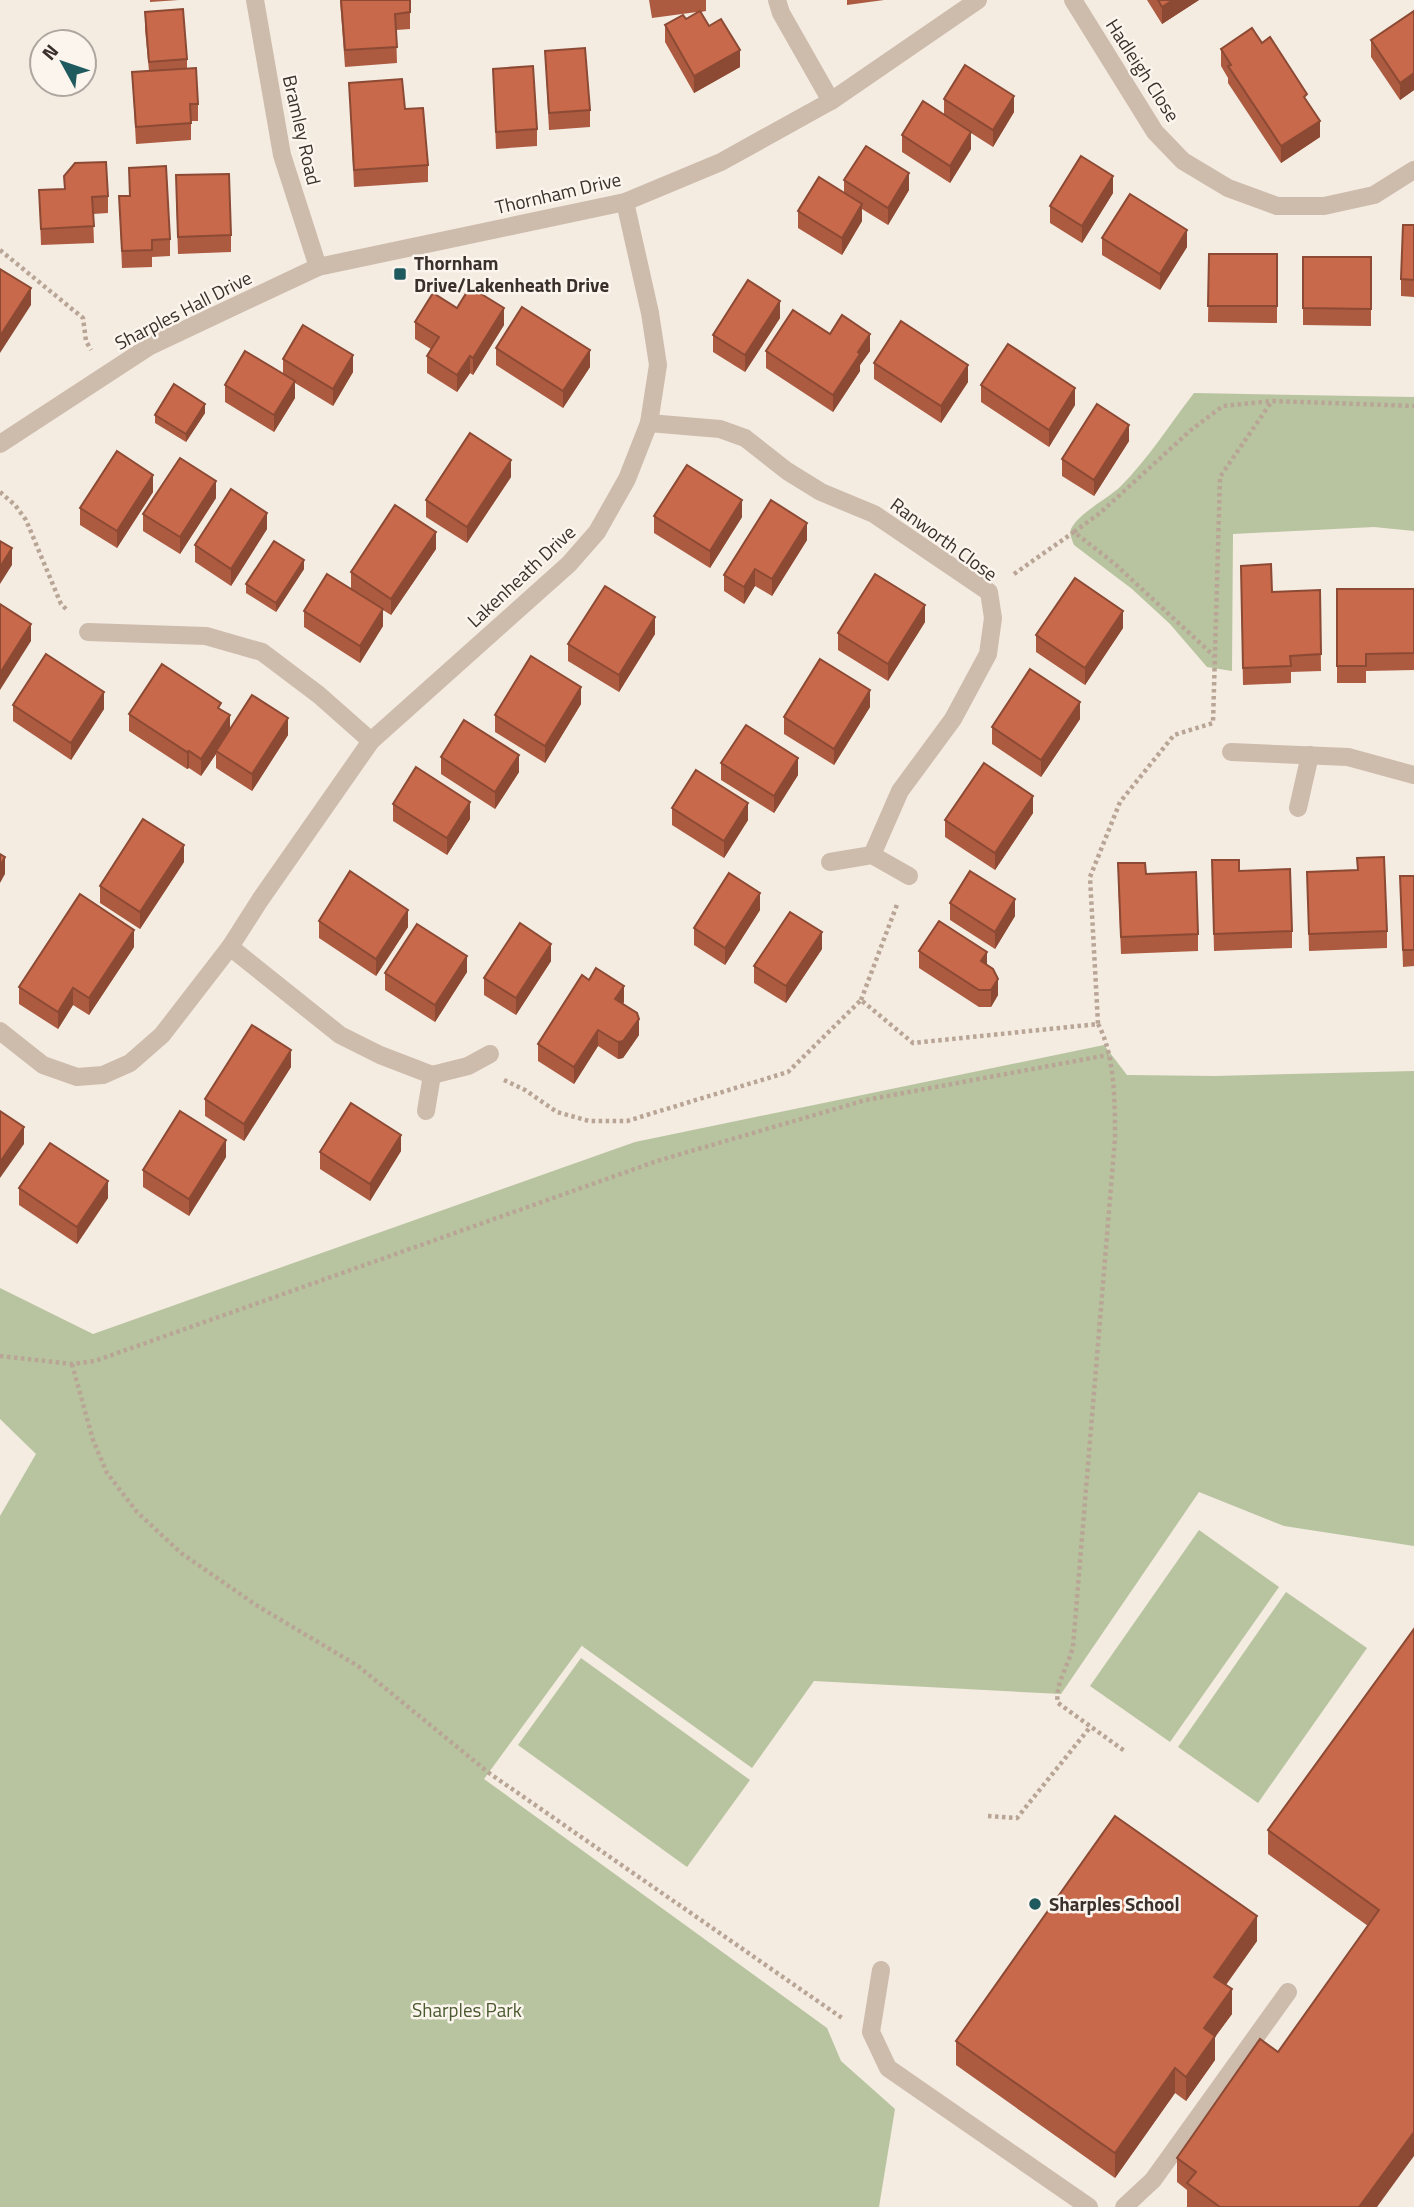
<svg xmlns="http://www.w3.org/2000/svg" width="1414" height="2207" viewBox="0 0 1414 2207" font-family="'Titillium Web',sans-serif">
<rect width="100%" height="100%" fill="#f4ebe1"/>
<!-- green -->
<g fill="#b8c4a0">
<path d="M 1194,393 L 1414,397 L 1414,531 L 1374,527 L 1233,534 L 1232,671 L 1207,667 L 1170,624 L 1132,589 L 1074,545 C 1072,540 1069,534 1071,529 C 1079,513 1107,499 1120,487 C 1148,459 1170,424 1194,393 Z"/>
<polygon points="1104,1045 1127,1075 1215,1076 1414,1071 1414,1546 1284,1526 1199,1492 1061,1694 814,1681 752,1768 582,1646 583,1644 484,1779 827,2028 841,2061 895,2109 879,2207 0,2207 0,1516 36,1454 0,1419 0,1288 93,1334 635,1142"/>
<polygon points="1199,1530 1279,1587 1170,1742 1090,1686"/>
<polygon points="1286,1592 1367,1648 1258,1803 1178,1747"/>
<polygon points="581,1658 750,1780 687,1867 518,1745"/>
</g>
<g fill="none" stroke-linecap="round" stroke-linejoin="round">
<!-- path -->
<g stroke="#b9a596" stroke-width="4.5" stroke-dasharray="3.5 3.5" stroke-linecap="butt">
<polyline points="0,250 83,318 86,341 91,350"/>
<polyline points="0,492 15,505 26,520 61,604 68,611"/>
<polyline points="1074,532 1100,513 1191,430 1223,406 1272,401"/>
<polyline points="1014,574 1074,532 1115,564 1214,656"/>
<polyline points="861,1000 898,902"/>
<path d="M 1098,1024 C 1115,1055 1115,1103 1115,1138 L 1073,1647 C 1069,1664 1054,1686 1058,1703 L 1126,1752"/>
<polyline points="504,1080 525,1090 557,1112 589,1121 627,1121 788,1072 861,1000 913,1043 1098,1024 1090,877 1120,802 1174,735 1213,723 1220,477 1272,401 1414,406"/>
<polyline points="0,1356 72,1364 95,1361 657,1161 866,1100 1108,1055"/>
<polyline points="72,1364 93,1440 107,1473 137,1512 181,1553 256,1605 358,1666 489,1773 842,2018"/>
<polyline points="988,1816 1017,1818 1091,1726"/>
</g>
<!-- minor -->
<g stroke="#cdbbac" stroke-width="18">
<polyline points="255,0 282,155 318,267"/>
<polyline points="777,0 781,13 831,101"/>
<polyline points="1073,0 1155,132 1183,161 1228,188 1277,206 1324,206 1374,195 1414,170"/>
<polyline points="649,423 720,429 745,438 787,471 821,492 874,514 989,592 993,618 988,654 953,719 900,791 872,855"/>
<polyline points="0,444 150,346 318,267 625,202 721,162 831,101 978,0"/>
<polyline points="88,632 206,636 262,652 319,695 371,741"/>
<polyline points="1231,752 1348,757 1414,775"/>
<polyline points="1298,808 1310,755"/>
<polyline points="830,862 872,855 909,876"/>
<polyline points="230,947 340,1035 380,1055 432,1075"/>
<polyline points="0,1031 43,1065 77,1077 103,1075 130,1063 162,1035 230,947 260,900 371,741 569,564 597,532 627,479 649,423 658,365 650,313 625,202"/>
<polyline points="426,1111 432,1075 468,1066 490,1054"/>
<polyline points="881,1970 871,2032 888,2068 1089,2207"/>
<polyline points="1124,2207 1153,2180 1288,1992"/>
</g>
</g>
<!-- wall -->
<g fill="#ac5a40">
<polygon points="150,0 179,0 150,2"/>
<polygon points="340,0 410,0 410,29 396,30 397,63 345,67"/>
<polygon points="649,0 706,0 706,11 701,12 709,26 740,67 694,93 665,42 665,25 686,19 697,12 652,18"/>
<polygon points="847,0 884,0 847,5"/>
<polygon points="1147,0 1199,0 1162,24"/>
<polygon points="1414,11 1414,90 1400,100 1371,57 1371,40"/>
<polygon points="145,12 187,59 187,68 198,104 198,121 191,121 191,140 136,144 132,72 149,71 145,29"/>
<polygon points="1262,43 1320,137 1281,163 1228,83 1228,78 1221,66 1221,49"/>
<polygon points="545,51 590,110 590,127 549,130"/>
<polygon points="493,69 537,129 537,146 496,149"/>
<polygon points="349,83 405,109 428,165 428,182 354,187"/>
<polygon points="944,99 1014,112 993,147 971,133 971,149 950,183 902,152 902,135 944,115"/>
<polygon points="129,168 170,239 170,256 152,257 152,267 122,268 119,196 130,196"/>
<polygon points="844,180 909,190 888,225 862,209 862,221 842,255 798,228 798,211 844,193"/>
<polygon points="39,190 108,196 108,213 93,214 94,243 41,245"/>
<polygon points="176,192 231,235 231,252 178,254"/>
<polygon points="1113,193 1082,243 1050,223 1050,206"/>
<polygon points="1414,225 1414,297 1401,296 1401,279"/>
<polygon points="1102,238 1187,247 1160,290 1102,255"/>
<polygon points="1209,254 1277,254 1277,323 1208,322"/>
<polygon points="1303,257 1371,257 1371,326 1303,325"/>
<polygon points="457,308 504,325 473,375 470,373 457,392 427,373 427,356 431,349 415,339 415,322"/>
<polygon points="780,318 745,372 713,352 713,335"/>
<polygon points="830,334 870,351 860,365 860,371 833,412 766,368 766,351"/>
<polygon points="496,348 590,367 563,408 496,365"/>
<polygon points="283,359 353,372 333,406 295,383 295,398 274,432 225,402 225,385 283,374"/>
<polygon points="874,363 968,382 941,423 874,379"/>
<polygon points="981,385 1075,405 1049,447 981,402"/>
<polygon points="205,413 186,442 155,423 155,415"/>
<polygon points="1129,441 1094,496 1062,476 1062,459"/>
<polygon points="511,477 467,543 426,517 426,500"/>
<polygon points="153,492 117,548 80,525 80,508"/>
<polygon points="216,498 180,554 143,531 143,514"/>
<polygon points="654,516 742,517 710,568 654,533"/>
<polygon points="267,529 231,586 195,562 195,545"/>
<polygon points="807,540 772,596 755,586 744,604 724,591 724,575"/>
<polygon points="436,549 391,615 383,610 383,626 360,663 304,627 304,611 351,589 351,572"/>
<polygon points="304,569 276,612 246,593 246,584"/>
<polygon points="1241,582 1272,592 1320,590 1321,671 1291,672 1291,683 1243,685"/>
<polygon points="1337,589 1414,589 1414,670 1366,671 1366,683 1337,683"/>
<polygon points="925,622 888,681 838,650 838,633"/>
<polygon points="1123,628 1085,685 1036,652 1036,635"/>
<polygon points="655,634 619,692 568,661 568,644"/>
<polygon points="581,704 545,763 495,732 495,715"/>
<polygon points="13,705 104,709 71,760 13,721"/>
<polygon points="870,707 834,765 784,734 784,717"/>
<polygon points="221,710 230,729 288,735 252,791 216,768 216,754 201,776 189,768 187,769 129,731 129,714"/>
<polygon points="1080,719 1041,777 992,744 992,727"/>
<polygon points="441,757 519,772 495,809 441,774"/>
<polygon points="721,763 798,775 774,813 721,780"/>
<polygon points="393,804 470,819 447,855 393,821"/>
<polygon points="672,808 748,820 724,858 672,825"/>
<polygon points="1033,813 995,870 945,837 945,820"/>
<polygon points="1212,860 1239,871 1292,931 1292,948 1214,951"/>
<polygon points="184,862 140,929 100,903 100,886"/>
<polygon points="1307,872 1387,931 1387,948 1309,951"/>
<polygon points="1146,874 1198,934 1198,951 1121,954 1118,880"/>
<polygon points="1400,876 1414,876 1414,966 1403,967"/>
<polygon points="950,903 1015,916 995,949 950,920"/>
<polygon points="760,910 725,965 694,945 694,928"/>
<polygon points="319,921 408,927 376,976 319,938"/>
<polygon points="134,947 89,1015 73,1005 58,1029 19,1004 19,987"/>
<polygon points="822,949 786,1003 754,983 754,966"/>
<polygon points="919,951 987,965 998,995 991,1007 979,1007 919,968"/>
<polygon points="551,961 516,1015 484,995 484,978"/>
<polygon points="467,972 435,1022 385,990 385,973"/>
<polygon points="624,1002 623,1004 639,1035 623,1058 618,1059 598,1046 574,1084 538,1061 538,1044"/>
<polygon points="291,1067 244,1141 205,1116 205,1099"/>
<polygon points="401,1151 370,1201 320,1169 320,1152"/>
<polygon points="226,1157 189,1216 143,1187 143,1170"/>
<polygon points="19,1188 108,1198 77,1244 19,1205"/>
<polygon points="1414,1629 1377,2207 1187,2207 1187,2190 1177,2182 1177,2158 1278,2052 1368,1926 1268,1854 1268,1830"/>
<polygon points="1257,1941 1226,1985 1232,2014 1215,2037 1215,2060 1186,2101 1175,2093 1115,2178 956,2065 956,2041"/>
</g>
<!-- shaded-wall -->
<g fill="#8c4a34">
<polygon points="1173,0 1199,0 1162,24 1162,7"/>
<polygon points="740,50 740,67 694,93 694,76"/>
<polygon points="1414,73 1414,90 1400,100 1400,83"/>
<polygon points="1014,96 1014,112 993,147 993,130"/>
<polygon points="1320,121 1320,137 1281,163 1281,146"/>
<polygon points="971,132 971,149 950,183 950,166"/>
<polygon points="909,173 909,190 888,225 888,208"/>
<polygon points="1113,176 1113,193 1082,243 1082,226"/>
<polygon points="862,204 862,221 842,255 842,238"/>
<polygon points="1187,230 1187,247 1160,290 1160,274"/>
<polygon points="31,288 31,305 0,353 0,336"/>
<polygon points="780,301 780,318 745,372 745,355"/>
<polygon points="504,308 504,325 473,375 473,358"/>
<polygon points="870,334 870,351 860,365 860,371 833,412 833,395 858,352"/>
<polygon points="590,350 590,367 563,408 563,391"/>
<polygon points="353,355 353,372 333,406 333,389"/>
<polygon points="470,356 470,373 457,392 457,375"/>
<polygon points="968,365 968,382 941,423 941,406"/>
<polygon points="295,381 295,398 274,432 274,415"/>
<polygon points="1075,388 1075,405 1049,447 1049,430"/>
<polygon points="205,404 205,413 186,442 186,434"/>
<polygon points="1129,425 1129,441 1094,496 1094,480"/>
<polygon points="511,460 511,477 467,543 467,527"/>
<polygon points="153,475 153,492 117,548 117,531"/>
<polygon points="216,481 216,498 180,554 180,537"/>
<polygon points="742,500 742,517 710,568 710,551"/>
<polygon points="267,513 267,529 231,586 231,569"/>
<polygon points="807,523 807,540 772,596 772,579"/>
<polygon points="436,532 436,549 391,615 391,599"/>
<polygon points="12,548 12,565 0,584 0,567"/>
<polygon points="304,560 304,569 276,612 276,603"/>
<polygon points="755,569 755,586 744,604 744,587"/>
<polygon points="925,605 925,622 888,681 888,664"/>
<polygon points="383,609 383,626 360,663 360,646"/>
<polygon points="1123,611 1123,628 1085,685 1085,668"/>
<polygon points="655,617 655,634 619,692 619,675"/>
<polygon points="31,624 31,641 0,690 0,673"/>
<polygon points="581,687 581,704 545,763 545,746"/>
<polygon points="870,690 870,707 834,765 834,749"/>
<polygon points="104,692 104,709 71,760 71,743"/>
<polygon points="1080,702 1080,719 1041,777 1041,760"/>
<polygon points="230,715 230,732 216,751 216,754 201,776 201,759"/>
<polygon points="288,718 288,735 252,791 252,774"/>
<polygon points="189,751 189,768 187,769 187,752"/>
<polygon points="519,755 519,772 495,809 495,792"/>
<polygon points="798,758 798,775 774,813 774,796"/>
<polygon points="1033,796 1033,813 995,870 995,853"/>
<polygon points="470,802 470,819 447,855 447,838"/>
<polygon points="748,803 748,820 724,858 724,841"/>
<polygon points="184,845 184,862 140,929 140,912"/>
<polygon points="5,857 5,874 0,883 0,866"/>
<polygon points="760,893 760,910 725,965 725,948"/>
<polygon points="1015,899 1015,916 995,949 995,932"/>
<polygon points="408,910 408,927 376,976 376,959"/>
<polygon points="134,930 134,947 89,1015 89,998"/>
<polygon points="822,932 822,949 786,1003 786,986"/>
<polygon points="551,944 551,961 516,1015 516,998"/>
<polygon points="987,952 987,969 981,961"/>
<polygon points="467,956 467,972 435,1022 435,1005"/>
<polygon points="998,979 998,995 991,1007 991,990"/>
<polygon points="624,986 624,1002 615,1016 615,999"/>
<polygon points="73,988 73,1005 58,1029 58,1012"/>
<polygon points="639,1019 639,1035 623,1058 618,1059 618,1042"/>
<polygon points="598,1030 598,1046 574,1084 574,1067"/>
<polygon points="291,1050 291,1067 244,1141 244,1124"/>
<polygon points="24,1127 24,1144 0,1178 0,1162"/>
<polygon points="401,1135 401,1151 370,1201 370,1184"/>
<polygon points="226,1140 226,1157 189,1216 189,1199"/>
<polygon points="108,1181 108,1198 77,1244 77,1227"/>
<polygon points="1257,1916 1257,1941 1214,2001 1214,1977"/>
<polygon points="1232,1989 1232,2014 1215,2037 1215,2060 1186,2101 1186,2077 1204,2028"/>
<polygon points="1175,2068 1175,2093 1115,2178 1115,2153"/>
<polygon points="1414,2132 1414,2156 1377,2207 1359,2207"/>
</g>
<!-- building -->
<g fill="#c8694b" stroke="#8c4a34" stroke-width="2">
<polygon points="341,0 410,0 410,12 395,14 397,47 345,50"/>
<polygon points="1158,0 1173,0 1162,7"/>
<polygon points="183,9 187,59 149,62 145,12"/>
<polygon points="700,11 709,26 721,19 740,50 694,76 665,25 683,15 686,19"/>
<polygon points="1414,11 1414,73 1400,83 1371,40"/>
<polygon points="1252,28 1262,43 1270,37 1307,94 1304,97 1320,121 1281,146 1228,66 1231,65 1221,49"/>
<polygon points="585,48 590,110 549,113 545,51"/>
<polygon points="965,65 1014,96 993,130 944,99"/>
<polygon points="533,66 537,129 496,132 493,69"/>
<polygon points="196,68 198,104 190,104 191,123 136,127 132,72"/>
<polygon points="402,79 405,109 423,108 428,165 354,170 349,83"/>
<polygon points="923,101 971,132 950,166 902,135"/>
<polygon points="866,146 909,173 888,208 844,180"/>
<polygon points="1081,156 1113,176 1082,226 1050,206"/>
<polygon points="106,162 108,196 92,197 94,226 41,229 39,190 65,189 64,176 75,163"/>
<polygon points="166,166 170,239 152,240 152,250 122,251 119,196 130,196 129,168"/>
<polygon points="229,174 231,235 178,237 176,175"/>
<polygon points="819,177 862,204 842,238 798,211"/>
<polygon points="1130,194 1187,230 1160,274 1102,238"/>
<polygon points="1403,225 1414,225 1414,280 1401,279"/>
<polygon points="1209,254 1277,254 1277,306 1208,306"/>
<polygon points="1303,257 1371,257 1371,309 1303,308"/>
<polygon points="0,269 31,288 0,336"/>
<polygon points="748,280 780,301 745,355 713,335"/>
<polygon points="470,287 504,308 473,358 470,356 457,375 427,356 439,337 415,322 433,293 457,308"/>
<polygon points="522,307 590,350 563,391 496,348"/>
<polygon points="793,310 830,334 842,315 870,334 858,352 860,354 833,395 766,351"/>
<polygon points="901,321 968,365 941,406 874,363"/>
<polygon points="303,325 353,355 333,389 283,359"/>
<polygon points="1008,344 1075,388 1049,430 981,385"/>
<polygon points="245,351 295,381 274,415 225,385"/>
<polygon points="174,384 205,404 186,434 155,415"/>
<polygon points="1097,404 1129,425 1094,480 1062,459"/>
<polygon points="470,433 511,460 467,527 426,500"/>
<polygon points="117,451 153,475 117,531 80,508"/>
<polygon points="180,458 216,481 180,537 143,514"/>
<polygon points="687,465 742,500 710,551 654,516"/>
<polygon points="231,489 267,513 231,569 195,545"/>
<polygon points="771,500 807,523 772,579 755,569 744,587 724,575"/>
<polygon points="395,505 436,532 391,599 351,572"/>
<polygon points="0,541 12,548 0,567"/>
<polygon points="274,541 304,560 276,603 246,584"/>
<polygon points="1271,564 1272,592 1320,590 1321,654 1290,656 1291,666 1243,668 1241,566"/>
<polygon points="327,574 383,609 360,646 304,611"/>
<polygon points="875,574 925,605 888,664 838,633"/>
<polygon points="1075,578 1123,611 1085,668 1036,635"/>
<polygon points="605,586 655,617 619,675 568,644"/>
<polygon points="1337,589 1414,589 1414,653 1366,654 1366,666 1337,666"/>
<polygon points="0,604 31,624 0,673"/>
<polygon points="46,654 104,692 71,743 13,705"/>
<polygon points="531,656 581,687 545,746 495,715"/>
<polygon points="820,659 870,690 834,749 784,717"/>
<polygon points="162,664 221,703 218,708 230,715 201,759 189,751 187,752 129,714"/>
<polygon points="1030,669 1080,702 1041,760 992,727"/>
<polygon points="252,695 288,718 252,774 216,751"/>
<polygon points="464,720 519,755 495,792 441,757"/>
<polygon points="746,725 798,758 774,796 721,763"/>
<polygon points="984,763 1033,796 995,853 945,820"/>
<polygon points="416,767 470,802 447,838 393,804"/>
<polygon points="696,770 748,803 724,841 672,808"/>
<polygon points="143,819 184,845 140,912 100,886"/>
<polygon points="0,854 5,857 0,866"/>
<polygon points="1384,857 1387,931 1309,934 1307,872 1358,870 1357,858"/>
<polygon points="1212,860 1239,860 1239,871 1290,869 1292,931 1214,934"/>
<polygon points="1118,863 1145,863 1146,874 1196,872 1198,934 1121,937"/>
<polygon points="350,871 408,910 376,959 319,921"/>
<polygon points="970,871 1015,899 995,932 950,903"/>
<polygon points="729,873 760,893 725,948 694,928"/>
<polygon points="1400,876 1414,876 1414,950 1403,950"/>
<polygon points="80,894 134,930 89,998 73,988 58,1012 19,987"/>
<polygon points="790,912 822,932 786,986 754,966"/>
<polygon points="939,921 987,952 981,961 993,969 998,979 991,990 979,990 919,951"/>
<polygon points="520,923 551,944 516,998 484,978"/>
<polygon points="417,924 467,956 435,1005 385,973"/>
<polygon points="596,968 624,986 615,999 637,1013 639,1019 623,1041 618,1042 598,1030 574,1067 538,1044 582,975 589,980"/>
<polygon points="252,1025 291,1050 244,1124 205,1099"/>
<polygon points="351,1103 401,1135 370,1184 320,1152"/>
<polygon points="0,1111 24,1127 0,1162"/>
<polygon points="180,1111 226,1140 189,1199 143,1170"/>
<polygon points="50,1143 108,1181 77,1227 19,1188"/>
<polygon points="1414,1629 1414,2132 1359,2207 1220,2207 1187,2183 1196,2172 1177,2158 1260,2039 1278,2052 1379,1910 1268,1830"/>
<polygon points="1115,1816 1257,1916 1214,1977 1232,1989 1204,2028 1215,2036 1186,2077 1175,2068 1115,2153 956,2041"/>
</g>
<!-- markers -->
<g fill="#1f5a5e" stroke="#fbf5ee" stroke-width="2.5">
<rect x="393" y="267" width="14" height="14" rx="3.5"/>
<circle cx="1035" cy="1904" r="7"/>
</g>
<g text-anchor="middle" stroke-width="5" stroke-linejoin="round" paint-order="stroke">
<!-- street labels -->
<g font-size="19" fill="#3b302b" stroke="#fbf5ee">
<text transform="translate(1143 70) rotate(57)" y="7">Hadleigh Close</text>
<text transform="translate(302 130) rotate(77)" y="7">Bramley Road</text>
<text transform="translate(558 193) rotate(-13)" y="7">Thornham Drive</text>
<text transform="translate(183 310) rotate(-27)" y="7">Sharples Hall Drive</text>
<text transform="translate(944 539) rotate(36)" y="7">Ranworth Close</text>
<text transform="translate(521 576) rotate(-43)" y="7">Lakenheath Drive</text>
</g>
<!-- poi labels -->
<g font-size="19" font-weight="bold" fill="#3b302b" stroke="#fbf5ee" text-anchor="start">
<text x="414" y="270">Thornham<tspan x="414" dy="22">Drive/Lakenheath Drive</tspan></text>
<text x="1049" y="1911">Sharples School</text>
</g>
<!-- park labels -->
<g font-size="19" fill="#4a5a2e" stroke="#fbf5ee">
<text x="467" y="2017">Sharples Park</text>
</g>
</g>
<!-- north arrow -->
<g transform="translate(63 63) rotate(310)"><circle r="33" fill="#fbf5ee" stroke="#aea6a0" stroke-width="2"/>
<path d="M0-5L12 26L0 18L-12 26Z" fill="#1f5a5e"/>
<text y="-10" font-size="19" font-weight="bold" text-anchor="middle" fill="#3b302b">N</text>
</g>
</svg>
